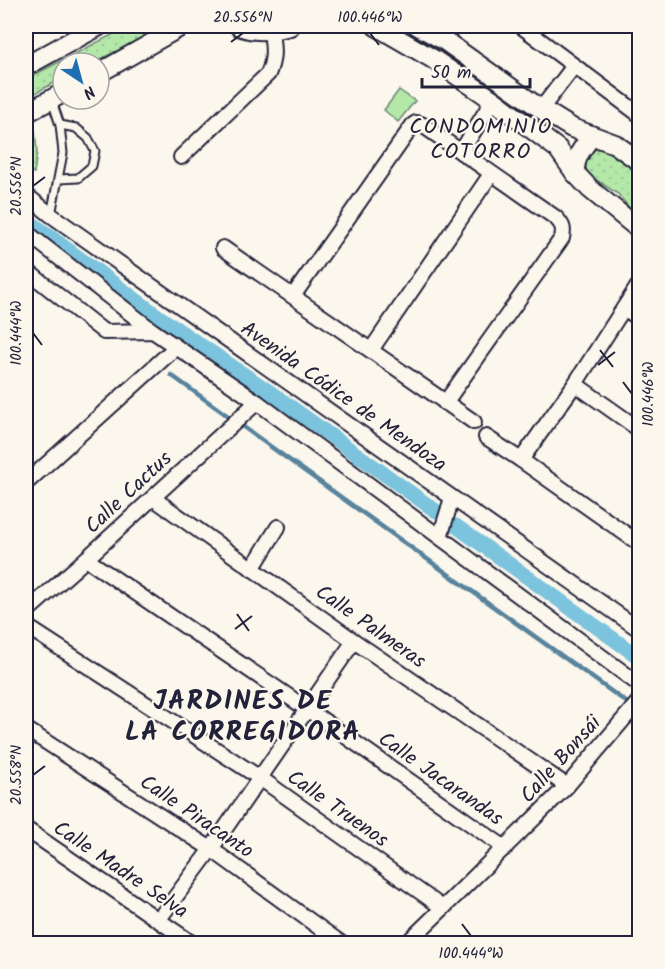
<svg xmlns="http://www.w3.org/2000/svg" width="665" height="969" viewBox="0 0 665 969" font-family="Kalam,sans-serif">
<defs>
<pattern id="grass-dots" width="8" height="8" patternUnits="userSpaceOnUse" patternTransform="scale(1.5)"><rect width="8" height="8" fill="#b4e8a9"/><path d="M2 2h.1M6 6h.1" fill="none" stroke="#9ac792" stroke-width="1.8" stroke-linecap="round"/></pattern>
</defs>
<rect width="100%" height="100%" fill="#fbf7ec"/>
<filter id="ink" filterUnits="userSpaceOnUse"><feTurbulence type="fractalNoise" baseFrequency=".0167" numOctaves="2"/><feDisplacementMap in="SourceGraphic" scale="12" xChannelSelector="R" yChannelSelector="G"/><feConvolveMatrix kernelMatrix="1 2 1 2 8 2 1 2 1" color-interpolation-filters="sRGB"/></filter>
<g filter="url(#ink)">
<!-- grass -->
<g fill="url(#grass-dots)" stroke="#6b8572" stroke-width="1.5">
<polygon points="129,26 166,26 93,63 63,63 63,78 26,98 26,79"/>
<polygon points="35,130 37,152 34,173 26,169 26,132"/>
<polygon points="602,148 624,159 639,174 639,220 618,194 601,183 587,173 585,162 590,151"/>
</g>
<!-- park -->
<polygon fill="#b4e8a9" stroke="#6b8572" stroke-width="1.5" points="399,90 415,101 398,122 384,110"/>
<g fill="none" stroke-linecap="round" stroke-linejoin="round">
<!-- stream -->
<polyline stroke="#58839c" stroke-width="4.5" points="171,375 640,712"/>
<!-- canal -->
<g stroke="#7cc3dd" stroke-width="15">
<polyline points="26,219 162,319 274,395 436,511"/>
<polyline points="456,526 640,658"/>
</g>
<defs>
<g id="lane">
<polyline points="59,179 78,178 92,166 95,151 88,138 76,128 60,125"/>
<polyline points="51,215 63,153 60,125 52,101"/>
</g>
<g id="street">
<polyline points="521,26 640,115"/>
<polyline points="541,109 574,66"/>
<polyline points="461,152 493,100"/>
<path d="M 181,157 L 268,74 C 275,57 273,48 271,31"/>
<polyline points="26,195 51,215 640,630"/>
<polyline points="26,232 153,331"/>
<polyline points="223,248 474,422"/>
<polyline points="26,270 104,332 153,331 257,402 640,685"/>
<path d="M 293,296 L 413,125 L 416,123 L 421,124 L 556,218 C 563,225 564,229 562,238 L 445,403"/>
<polyline points="624,308 640,319"/>
<polyline points="371,350 491,174"/>
<polyline points="575,384 640,430"/>
<polyline points="486,437 521,460 640,544"/>
<polyline points="521,460 575,384 638,286"/>
<polyline points="26,483 175,348"/>
<polyline points="153,498 354,641 567,786"/>
<polyline points="440,537 452,498"/>
<polyline points="86,559 307,709 505,848"/>
<polyline points="252,569 278,527"/>
<polyline points="26,612 86,559 257,402"/>
<polyline points="26,626 260,778 443,908"/>
<polyline points="26,729 211,849 342,944"/>
<polyline points="26,829 193,944"/>
<polyline points="159,919 211,849 354,641"/>
<polyline points="406,944 443,908 567,786 640,700"/>
</g>
<g id="secondary">
<path d="M 239,26 C 256,33 274,30 290,26"/>
<polyline points="376,26 433,59 493,100 558,149 575,173 590,189 640,230"/>
<polyline points="418,26 445,41 541,109 572,128 615,144 640,162"/>
<polyline points="26,66 99,26"/>
<polyline points="99,73 182,26"/>
<polyline points="26,113 63,93"/>
<path d="M 575,173 C 574,158 583,147 592,136"/>
</g>
</defs>
<!-- lane casing -->
<use href="#lane" stroke="#22223b" stroke-width="11"/>
<!-- street casing -->
<use href="#street" stroke="#22223b" stroke-width="18"/>
<!-- secondary casing -->
<use href="#secondary" stroke="#22223b" stroke-width="22"/>
<!-- lane -->
<use href="#lane" stroke="#fbf7ec" stroke-width="7"/>
<!-- street -->
<use href="#street" stroke="#fbf7ec" stroke-width="14"/>
<!-- secondary -->
<use href="#secondary" stroke="#fbf7ec" stroke-width="18"/>
</g>
</g>
<!-- ticks -->
<path fill="none" stroke="#22223b" stroke-width="2" d="M 370,33 L 379,45M 231,42 L 243,33M 33,186 L 45,177M 33,333 L 42,345M 600,350 L 613,367M 598,365 L 615,352M 623,382 L 632,394M 237,614 L 249,631M 235,629 L 252,616M 33,775 L 45,766M 462,924 L 471,936"/>
<g text-anchor="middle" stroke-width="4.5" stroke-linejoin="round" paint-order="stroke">
<!-- street labels -->
<g font-size="21" fill="#22223b" stroke="#fbf7ec">
<text transform="translate(344 396) rotate(35)" y="7">Avenida Códice de Mendoza</text>
<text transform="translate(128 492) rotate(-43)" y="7">Calle Cactus</text>
<text transform="translate(371 626) rotate(35)" y="7">Calle Palmeras</text>
<text transform="translate(560 759) rotate(-48)" y="7">Calle Bonsái</text>
<text transform="translate(441 778) rotate(35)" y="7">Calle Jacarandas</text>
<text transform="translate(338 808) rotate(35)" y="7">Calle Truenos</text>
<text transform="translate(197 816) rotate(34)" y="7">Calle Piracanto</text>
<text transform="translate(121 869) rotate(34)" y="7">Calle Madre Selva</text>
</g>
<!-- neighbourhood labels -->
<g font-size="22" letter-spacing="1.5" fill="#22223b" stroke="#fbf7ec">
<text x="481" y="133">CONDOMINIO<tspan x="481" dy="25">COTORRO</tspan></text>
</g>
<!-- district labels -->
<g font-size="27" font-weight="bold" letter-spacing="1.5" fill="#22223b" stroke="#fbf7ec">
<text x="243" y="709">JARDINES DE<tspan x="243" dy="31">LA CORREGIDORA</tspan></text>
</g>
</g>
<!-- margin -->
<rect width="665" height="969" fill="none" stroke="#fbf7ec" stroke-width="66"/>
<!-- north arrow -->
<g transform="translate(81 81) rotate(144)"><circle r="28" fill="#fbf7ec" stroke="#a4a2a5" stroke-width="1.5"/>
<path d="M0-4.5L10 22L0 15L-10 22Z" fill="#1f6fb2"/>
<text y="-9" font-size="16" font-weight="bold" text-anchor="middle" fill="#22223b">N</text>
</g>
<!-- scale -->
<path d="M422 78v9h108v-9" fill="none" stroke="#22223b" stroke-width="3"/>
<text x="431" y="78" font-size="18" fill="#22223b" stroke="#fbf7ec" stroke-width="4.5" paint-order="stroke">50 m</text>
<rect x="33" y="33" width="599" height="903" fill="none" stroke="#22223b" stroke-width="2"/>
<g font-size="15" text-anchor="middle" fill="#22223b">
<text x="243" y="22">20.556°N</text>
<text x="370" y="22">100.446°W</text>
<text transform="translate(16 186) rotate(-90)" y="5">20.556°N</text>
<text transform="translate(16 333) rotate(-90)" y="5">100.444°W</text>
<text transform="translate(648 394) rotate(-90)" y="5">100.446°W</text>
<text transform="translate(16 775) rotate(-90)" y="5">20.558°N</text>
<text x="471" y="958">100.444°W</text>
</g>
</svg>
